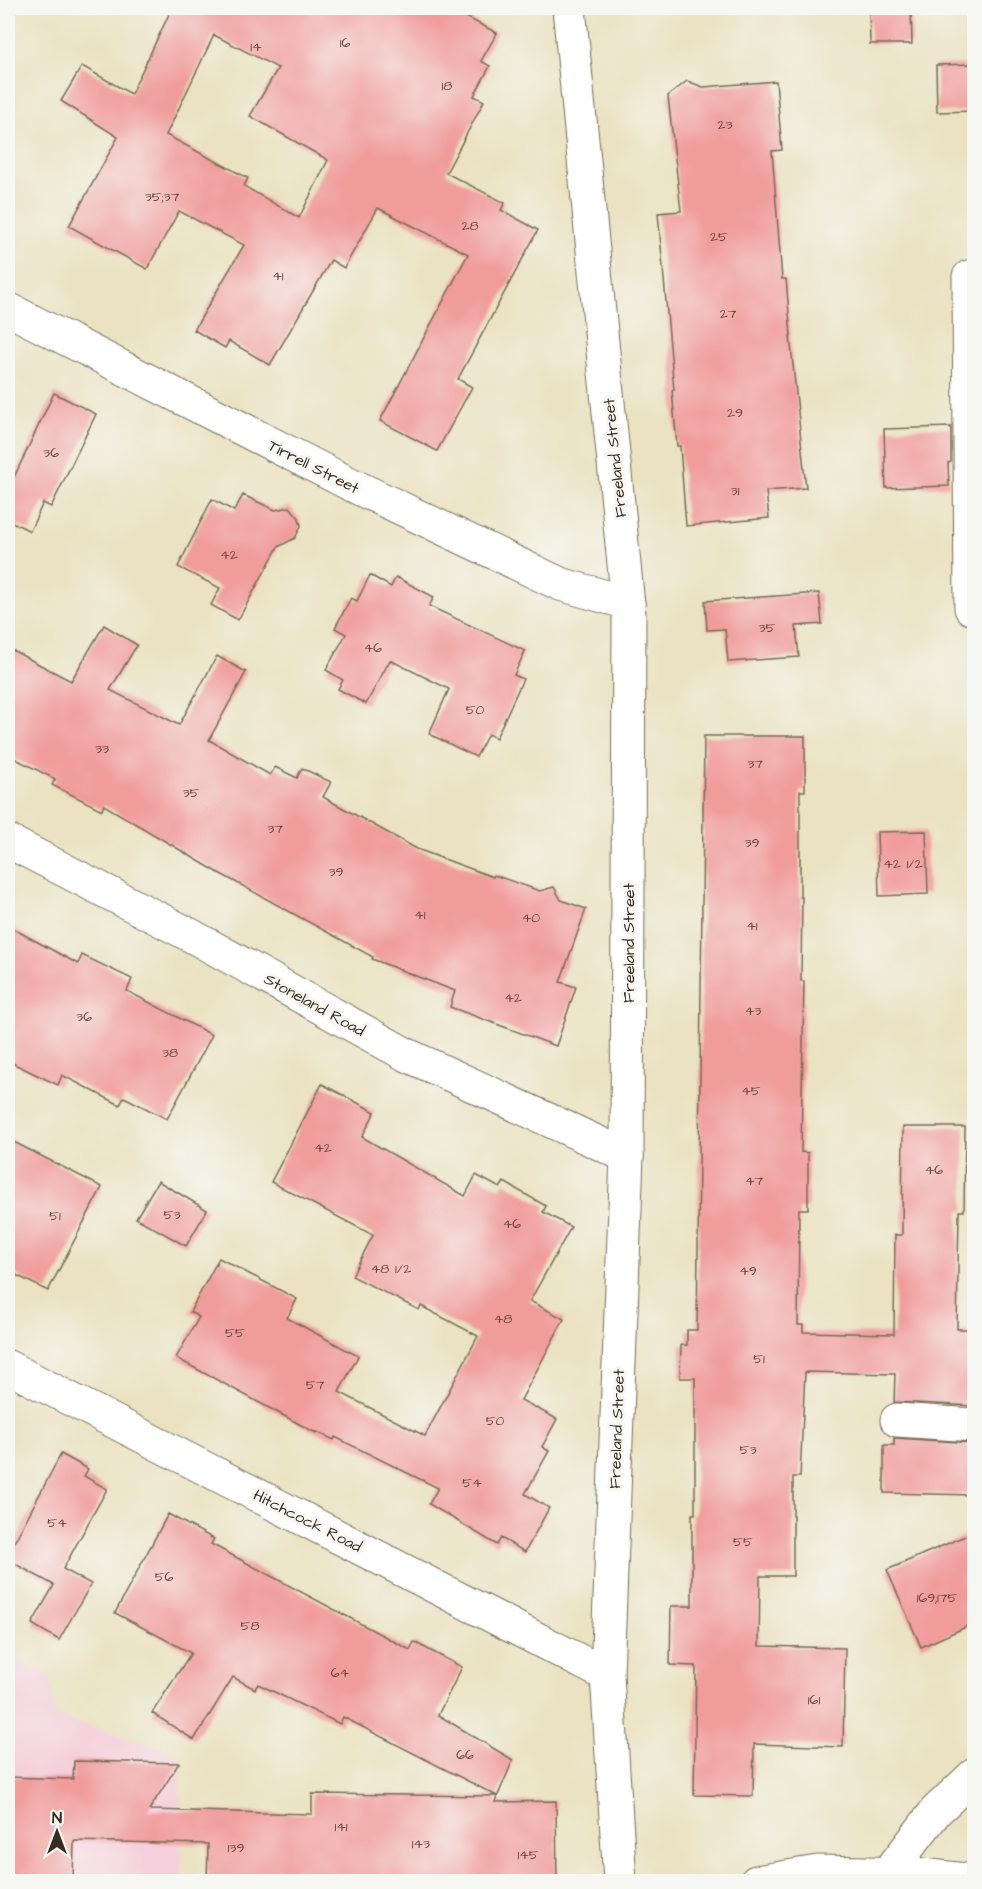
<svg xmlns="http://www.w3.org/2000/svg" width="982" height="1889" viewBox="0 0 982 1889" font-family="'Architects Daughter',sans-serif">
<rect width="100%" height="100%" fill="#f6f6f2"/>
<filter id="ink" filterUnits="userSpaceOnUse"><feTurbulence type="fractalNoise" baseFrequency=".0167" numOctaves="2"/><feDisplacementMap in="SourceGraphic" scale="12" xChannelSelector="R" yChannelSelector="G"/><feConvolveMatrix kernelMatrix="1 2 1 2 8 2 1 2 1" color-interpolation-filters="sRGB"/></filter>
<filter id="wash" filterUnits="userSpaceOnUse"><feTurbulence type="fractalNoise" baseFrequency=".008" numOctaves="4" result="noise"/><feDisplacementMap in="SourceGraphic" scale="24" xChannelSelector="R" yChannelSelector="G"/><feGaussianBlur stdDeviation="1.35" result="paint"/><feColorMatrix in="noise" values="0 0 0 0 0 0 0 0 0 0 0 0 0 0 0 0 0 1.4 0 .05"/><feComposite in="paint" operator="in"/></filter>
<g filter="url(#wash)">
<rect width="100%" height="100%" fill="#eae2c1"/>
<!-- built -->
<polygon fill="#f5cfdb" points="8,1658 49,1675 55,1716 179,1753 182,1881 8,1881"/>
<g id="blocks">
<!-- building -->
<g fill="#f09c9b" fill-rule="evenodd">
<path d="M 162,8 L 449,8 L 497,33 L 481,61 L 490,66 L 474,96 L 484,101 L 446,173 L 505,203 L 501,210 L 538,230 L 458,379 L 472,387 L 437,451 L 380,421 L 468,254 L 378,208 L 344,268 L 331,260 L 270,365 L 229,341 L 225,348 L 194,330 L 244,245 L 179,211 L 147,269 L 69,226 L 118,137 L 61,101 L 82,66 L 131,94 L 170,12 ZM 214,35 L 278,68 L 250,116 L 328,160 L 299,218 L 244,186 L 248,178 L 166,135 Z"/>
<polygon points="869,8 911,8 912,44 870,44"/>
<polygon points="975,64 975,111 937,112 936,65"/>
<polygon points="687,81 703,87 776,81 782,150 772,151 782,279 786,279 791,336 790,336 806,488 766,491 769,518 686,526 680,446 677,446 672,390 674,390 658,213 681,211 668,96"/>
<polygon points="54,393 96,414 51,507 43,503 30,531 8,520 8,490"/>
<polygon points="951,427 951,462 948,463 949,486 886,488 884,429"/>
<polygon points="243,495 275,510 290,507 299,518 301,526 295,538 278,547 238,620 211,605 220,588 178,567 212,499 234,511"/>
<polygon points="370,575 391,587 396,577 434,597 429,606 525,651 514,675 523,679 496,738 488,734 476,757 429,734 449,689 390,660 366,704 338,689 343,680 326,670 346,634 335,628 351,598 357,601"/>
<polygon points="819,593 822,624 796,626 799,657 728,662 725,629 707,630 705,601"/>
<polygon points="104,625 137,645 110,690 179,725 217,656 246,672 209,740 270,775 275,767 297,778 302,768 331,782 323,797 417,849 493,877 494,875 540,891 554,887 561,900 586,909 560,982 576,987 556,1046 450,1007 455,991 372,959 373,957 219,873 104,805 102,810 52,785 55,779 8,755 8,648 71,681"/>
<polygon points="704,736 805,736 805,791 800,791 800,897 802,897 801,981 804,981 801,1152 808,1153 808,1209 799,1209 798,1325 803,1325 803,1332 894,1334 895,1235 902,1235 903,1127 965,1127 964,1211 959,1211 957,1329 975,1329 975,1406 894,1402 895,1374 805,1372 800,1477 793,1477 793,1576 760,1576 759,1646 845,1648 843,1747 754,1744 753,1796 694,1795 696,1666 670,1665 671,1606 692,1606 692,1514 695,1514 695,1378 680,1378 681,1345 687,1345 687,1330 697,1330"/>
<polygon points="926,831 928,894 879,896 877,832"/>
<polygon points="8,926 78,964 82,955 132,979 127,991 212,1035 167,1119 124,1097 120,1105 62,1075 58,1085 8,1061"/>
<polygon points="322,1084 375,1112 362,1137 465,1196 476,1175 500,1188 504,1182 546,1206 543,1212 571,1227 530,1301 564,1319 521,1400 557,1419 542,1447 549,1451 525,1494 549,1508 525,1552 501,1538 497,1545 429,1504 438,1488 335,1437 334,1440 317,1432 316,1433 176,1358 199,1317 190,1312 219,1258 297,1299 287,1318 358,1356 339,1392 425,1436 478,1336 421,1306 419,1310 352,1276 373,1235 271,1182"/>
<polygon points="8,1139 102,1187 48,1291 8,1271"/>
<polygon points="158,1181 207,1210 186,1246 136,1218"/>
<polygon points="894,1438 975,1443 975,1495 884,1493 884,1445 894,1445"/>
<polygon points="61,1454 88,1469 84,1476 107,1489 63,1569 91,1584 59,1640 32,1624 54,1585 8,1560 8,1554"/>
<polygon points="168,1514 214,1539 211,1544 410,1650 414,1642 462,1667 438,1715 513,1760 495,1802 556,1801 557,1881 207,1881 208,1844 74,1841 73,1881 8,1881 8,1777 73,1779 74,1761 179,1763 149,1810 312,1814 312,1794 497,1796 343,1717 340,1724 258,1684 255,1689 233,1677 194,1740 152,1713 191,1653 115,1613"/>
<polygon points="967,1535 975,1552 975,1623 921,1647 887,1570"/>
</g>
</g>
</g>
<g filter="url(#ink)">
<use href="#blocks" fill-opacity="0" stroke="#786a57" stroke-width="1.5"/>
<g fill="none" stroke-linecap="round" stroke-linejoin="round">
<defs>
<g id="minor">
<polyline points="569,8 629,615 627,1156 607,1675 620,1882"/>
<polyline points="974,276 969,277 971,608 974,608"/>
<polyline points="8,309 350,484 560,584 628,603"/>
<polyline points="8,841 192,936 405,1054 627,1156"/>
<polyline points="8,1367 607,1675"/>
<polyline points="897,1420 974,1425"/>
<polyline points="889,1872 936,1811 974,1775"/>
</g>
<polyline id="major" points="756,1882 818,1872 914,1874 974,1881"/>
</defs>
<!-- minor casing -->
<use href="#minor" stroke="#786a57" stroke-width="35"/>
<!-- major casing -->
<use href="#major" stroke="#786a57" stroke-width="35"/>
<!-- minor -->
<use href="#minor" stroke="#fff" stroke-width="33"/>
<!-- major -->
<use href="#major" stroke="#fff" stroke-width="33"/>
</g>
</g>
<g text-anchor="middle" stroke-width="6" stroke-linejoin="round" paint-order="stroke">
<!-- number labels -->
<g font-size="14" fill="#68463d">
<text x="345" y="47">16</text>
<text x="256" y="51">14</text>
<text x="447" y="90">18</text>
<text x="725" y="129">23</text>
<text x="162" y="201">35;37</text>
<text x="470" y="230">28</text>
<text x="719" y="241">25</text>
<text x="278" y="280">41</text>
<text x="728" y="318">27</text>
<text x="735" y="417">29</text>
<text x="51" y="457">36</text>
<text x="735" y="495">31</text>
<text x="229" y="559">42</text>
<text x="767" y="632">35</text>
<text x="373" y="652">46</text>
<text x="475" y="714">50</text>
<text x="102" y="753">33</text>
<text x="755" y="768">37</text>
<text x="191" y="797">35</text>
<text x="275" y="833">37</text>
<text x="752" y="847">39</text>
<text x="903" y="868">42 1/2</text>
<text x="336" y="876">39</text>
<text x="420" y="919">41</text>
<text x="531" y="922">40</text>
<text x="752" y="930">41</text>
<text x="513" y="1002">42</text>
<text x="753" y="1015">43</text>
<text x="84" y="1021">36</text>
<text x="170" y="1057">38</text>
<text x="751" y="1095">45</text>
<text x="323" y="1152">42</text>
<text x="934" y="1174">46</text>
<text x="754" y="1185">47</text>
<text x="172" y="1219">53</text>
<text x="55" y="1220">51</text>
<text x="512" y="1228">46</text>
<text x="391" y="1273">48 1/2</text>
<text x="748" y="1275">49</text>
<text x="503" y="1323">48</text>
<text x="235" y="1337">55</text>
<text x="759" y="1363">51</text>
<text x="315" y="1389">57</text>
<text x="495" y="1425">50</text>
<text x="748" y="1454">53</text>
<text x="472" y="1487">54</text>
<text x="57" y="1527">54</text>
<text x="743" y="1546">55</text>
<text x="164" y="1581">56</text>
<text x="937" y="1602">169;175</text>
<text x="250" y="1630">58</text>
<text x="340" y="1677">64</text>
<text x="814" y="1704">161</text>
<text x="465" y="1759">66</text>
<text x="341" y="1831">141</text>
<text x="421" y="1848">143</text>
<text x="236" y="1852">139</text>
<text x="528" y="1859">145</text>
</g>
<!-- street labels -->
<g font-size="16" fill="#3b2a1e" stroke="#f6f6f2">
<text transform="translate(614 458) rotate(-96)" y="6">Freeland Street</text>
<text transform="translate(314 466) rotate(27)" y="6">Tirrell Street</text>
<text transform="translate(628 943) rotate(-90)" y="6">Freeland Street</text>
<text transform="translate(315 1004) rotate(29)" y="6">Stoneland Road</text>
<text transform="translate(616 1429) rotate(-88)" y="6">Freeland Street</text>
<text transform="translate(308 1520) rotate(27)" y="6">Hitchcock Road</text>
</g>
</g>
<!-- margin -->
<rect width="982" height="1889" fill="none" stroke="#f6f6f2" stroke-width="30"/>
<!-- north arrow -->
<g transform="translate(57 1832)" stroke="#f6f6f2" stroke-width="4.5" paint-order="stroke">
<path d="M0-4.5L10 22L0 15L-10 22Z" fill="#3b2a1e"/>
<text y="-9" font-size="16" font-weight="bold" text-anchor="middle" fill="#3b2a1e">N</text>
</g>
</svg>
